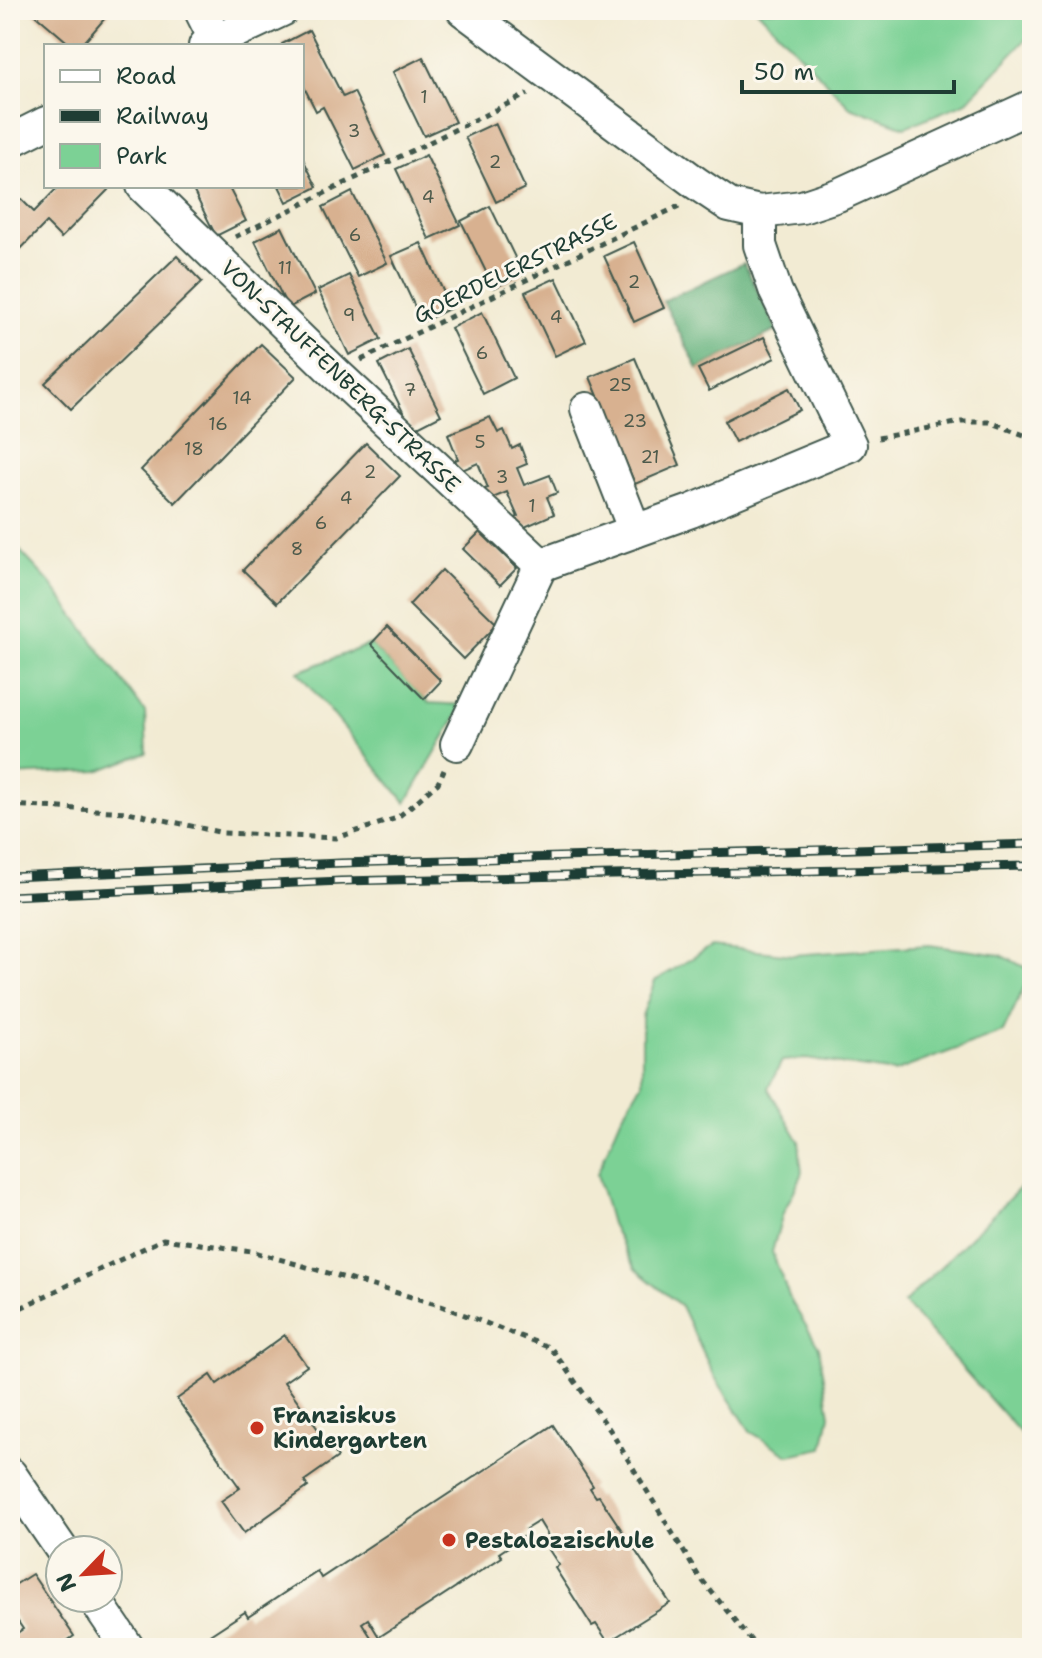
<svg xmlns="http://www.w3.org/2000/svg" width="1042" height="1658" viewBox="0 0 1042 1658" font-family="'Shantell Sans',sans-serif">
<rect width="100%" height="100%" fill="#fbf7ec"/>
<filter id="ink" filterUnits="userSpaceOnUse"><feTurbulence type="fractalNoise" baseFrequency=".0125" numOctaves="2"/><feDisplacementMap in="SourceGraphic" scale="16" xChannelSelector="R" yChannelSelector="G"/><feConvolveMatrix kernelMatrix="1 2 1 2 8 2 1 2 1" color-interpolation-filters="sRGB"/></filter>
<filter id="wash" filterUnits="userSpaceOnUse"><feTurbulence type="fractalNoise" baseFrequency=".006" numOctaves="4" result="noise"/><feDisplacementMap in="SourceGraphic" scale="32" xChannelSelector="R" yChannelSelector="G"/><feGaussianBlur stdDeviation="1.8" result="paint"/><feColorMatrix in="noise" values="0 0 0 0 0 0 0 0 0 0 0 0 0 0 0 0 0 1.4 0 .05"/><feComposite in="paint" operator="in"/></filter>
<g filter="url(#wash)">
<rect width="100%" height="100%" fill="#f2ebd3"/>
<!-- green -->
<g fill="#7cd195" stroke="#4e8764" stroke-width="2">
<polygon points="757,10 1030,10 1032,33 965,103 905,127 850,107"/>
<polygon points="10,540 51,584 145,712 147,753 98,771 10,775"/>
<polygon points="371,644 429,703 463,705 406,803 298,672"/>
<polygon points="929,945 1001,955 1032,971 1003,1032 894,1072 806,1059 782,1061 768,1088 799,1141 802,1175 783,1213 772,1252 791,1301 819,1347 830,1415 823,1448 789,1455 751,1432 714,1376 681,1306 635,1269 611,1224 597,1174 621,1118 642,1083 642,1016 655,981 712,946 793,955"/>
<polygon points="1032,1176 1032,1446 904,1303"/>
</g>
<!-- forest -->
<polygon fill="#65b37e" stroke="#427859" stroke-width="2" points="744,263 777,330 698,369 663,301"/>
<g id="blocks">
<!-- building -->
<g fill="#d8b190">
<polygon points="30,10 112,10 81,46 72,46"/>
<polygon points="309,30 343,97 354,92 385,155 355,170 323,107 316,111 302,83 302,46 283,46 282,44"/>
<polygon points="423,57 455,122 424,136 393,72"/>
<polygon points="495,123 525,188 496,202 465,137"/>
<polygon points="426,155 460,225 429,239 396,169"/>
<polygon points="302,157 317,187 287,202 279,186 302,186"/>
<polygon points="59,186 106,186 109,189 61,238 46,223 10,260 10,210 21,199 34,212"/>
<polygon points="191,186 228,186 246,221 216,236"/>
<polygon points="352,192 387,263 358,277 323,207"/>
<polygon points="490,206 523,274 494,288 461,221"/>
<polygon points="282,227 315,294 288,308 255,241"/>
<polygon points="634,242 664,308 634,322 604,256"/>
<polygon points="421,243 451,308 422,322 391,256"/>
<polygon points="177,256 202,282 71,409 45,383"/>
<polygon points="349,275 381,339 349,355 318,290"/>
<polygon points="556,278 586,341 555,356 525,292"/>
<polygon points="482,312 514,378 483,394 451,328"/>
<polygon points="764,337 775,358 709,391 698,369"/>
<polygon points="261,344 296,377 175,503 141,470"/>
<polygon points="408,349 441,415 412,430 379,364"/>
<polygon points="635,358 680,465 635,484 590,377"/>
<polygon points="789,388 800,410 735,442 724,421"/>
<polygon points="490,417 498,433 504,430 512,449 520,445 527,464 517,468 524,485 550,475 557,493 547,497 554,514 518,530 513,519 518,517 507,492 488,500 484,489 488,488 478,463 460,471 455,460 458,459 448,434"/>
<polygon points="366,443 400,476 277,603 243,570"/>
<polygon points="480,532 517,568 500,585 463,549"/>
<polygon points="442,570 497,624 463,659 409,605"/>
<polygon points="387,627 441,681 424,699 371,644"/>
<polygon points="285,1335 307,1366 284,1382 338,1457 304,1481 308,1487 244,1533 221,1501 240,1488 177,1399 211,1375 217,1384"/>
<polygon points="553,1425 593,1486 590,1488 596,1497 599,1496 670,1603 608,1642 596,1624 592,1626 555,1568 559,1565 549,1550 555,1547 539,1521 526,1529 529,1533 499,1553 502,1557 379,1637 368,1619 362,1623 378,1648 202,1648 199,1642 245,1612 248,1617 317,1571 321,1578"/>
<polygon points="32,1574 74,1636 57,1648 10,1648 10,1638 23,1629 10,1610 10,1588"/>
</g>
</g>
</g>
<g filter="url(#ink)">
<use href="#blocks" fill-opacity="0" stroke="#3f574c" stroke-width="2"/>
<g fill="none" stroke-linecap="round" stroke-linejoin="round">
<defs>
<g id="minor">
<polyline points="463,10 696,183 729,205 760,212 802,207 838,195 1032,106"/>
<polyline points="202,13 216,41"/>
<polyline points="205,46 282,10"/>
<polyline points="10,141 46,123"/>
<polyline points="143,186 335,373 541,565"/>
<polyline points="587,409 635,531"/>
<polyline points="457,744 541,565 691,511 850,445 776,292 760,245 760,212"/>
<polyline points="10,1474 62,1550"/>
<polyline points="94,1598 128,1648"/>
</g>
</defs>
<!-- minor casing -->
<use href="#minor" stroke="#3f574c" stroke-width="36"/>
<!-- path -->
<g stroke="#3f574c" stroke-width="5" stroke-dasharray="6 6" stroke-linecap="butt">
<polyline points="235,237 528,94"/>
<polyline points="361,360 679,206"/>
<polyline points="878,438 961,422 990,422 1032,438"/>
<polyline points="10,805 128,812 223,833 336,838 397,818 438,783 444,770"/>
<polyline points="10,1313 163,1239 251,1251 436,1304 551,1348 610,1430 698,1575 757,1648"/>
</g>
<!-- minor -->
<use href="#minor" stroke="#fff" stroke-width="32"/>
<defs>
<g id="rail">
<polyline points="10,877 341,863 1032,844"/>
<polyline points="10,896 341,881 1032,866"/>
</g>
</defs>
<!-- rail casing -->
<use href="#rail" stroke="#1f3d34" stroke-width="9"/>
<!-- rail -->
<use href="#rail" stroke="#fbf7ec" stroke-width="6" stroke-dasharray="18" stroke-linecap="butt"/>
</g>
</g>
<!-- markers -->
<g fill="#c8321e" stroke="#fbf7ec" stroke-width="3">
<circle cx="257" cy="1428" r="8"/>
<circle cx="449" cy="1540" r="8"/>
</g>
<g text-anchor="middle" stroke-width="6" stroke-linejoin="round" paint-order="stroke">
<!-- number labels -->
<g font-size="18" fill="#4d5a4b">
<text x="424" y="103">1</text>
<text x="354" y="137">3</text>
<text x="495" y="168">2</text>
<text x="428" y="203">4</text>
<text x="355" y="241">6</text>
<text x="285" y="274">11</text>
<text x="634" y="288">2</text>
<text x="349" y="321">9</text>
<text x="556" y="323">4</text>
<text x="482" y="359">6</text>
<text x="620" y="391">25</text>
<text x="410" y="396">7</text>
<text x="242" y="404">14</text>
<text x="635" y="427">23</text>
<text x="218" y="430">16</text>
<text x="480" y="448">5</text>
<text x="194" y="455">18</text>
<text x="650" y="463">21</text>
<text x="370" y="478">2</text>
<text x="502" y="483">3</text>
<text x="346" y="504">4</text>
<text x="532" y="512">1</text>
<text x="321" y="529">6</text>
<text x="297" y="555">8</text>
</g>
<!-- street labels -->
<g font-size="22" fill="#1f3d34" stroke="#fbf7ec">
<text transform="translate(515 268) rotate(-26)" y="8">GOERDELERSTRASSE</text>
<text transform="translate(341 376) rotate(44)" y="8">VON-STAUFFENBERG-STRASSE</text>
</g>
<!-- poi labels -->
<g font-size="22" font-weight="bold" fill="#1f3d34" stroke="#fbf7ec" text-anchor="start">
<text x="273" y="1423">Franziskus<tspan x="273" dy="25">Kindergarten</tspan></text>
<text x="465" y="1548">Pestalozzischule</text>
</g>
</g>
<!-- margin -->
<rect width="1042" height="1658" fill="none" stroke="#fbf7ec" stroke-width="40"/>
<!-- legend -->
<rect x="44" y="44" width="260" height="144" fill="#fbf7ec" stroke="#a3ada2" stroke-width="2"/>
<rect x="60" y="70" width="40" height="12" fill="#ffffff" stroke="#a3ada2" stroke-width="2"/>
<text x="116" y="84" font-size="24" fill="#1f3d34">Road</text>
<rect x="60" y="110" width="40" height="12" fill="#1f3d34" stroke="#a3ada2" stroke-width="2"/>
<text x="116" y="124" font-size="24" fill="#1f3d34">Railway</text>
<rect x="60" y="144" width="40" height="24" fill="#7cd195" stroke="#a3ada2" stroke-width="2"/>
<text x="116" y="164" font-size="24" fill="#1f3d34">Park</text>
<!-- north arrow -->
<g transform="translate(84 1574) rotate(245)"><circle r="38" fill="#fbf7ec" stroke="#a3ada2" stroke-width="2"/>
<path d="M0-6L14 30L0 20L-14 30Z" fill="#c8321e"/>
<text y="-12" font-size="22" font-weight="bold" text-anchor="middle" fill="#1f3d34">N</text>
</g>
<!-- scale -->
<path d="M742 80v12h212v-12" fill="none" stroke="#1f3d34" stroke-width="4"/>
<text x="754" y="80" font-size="24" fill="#1f3d34" stroke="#fbf7ec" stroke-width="6" paint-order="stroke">50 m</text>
</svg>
